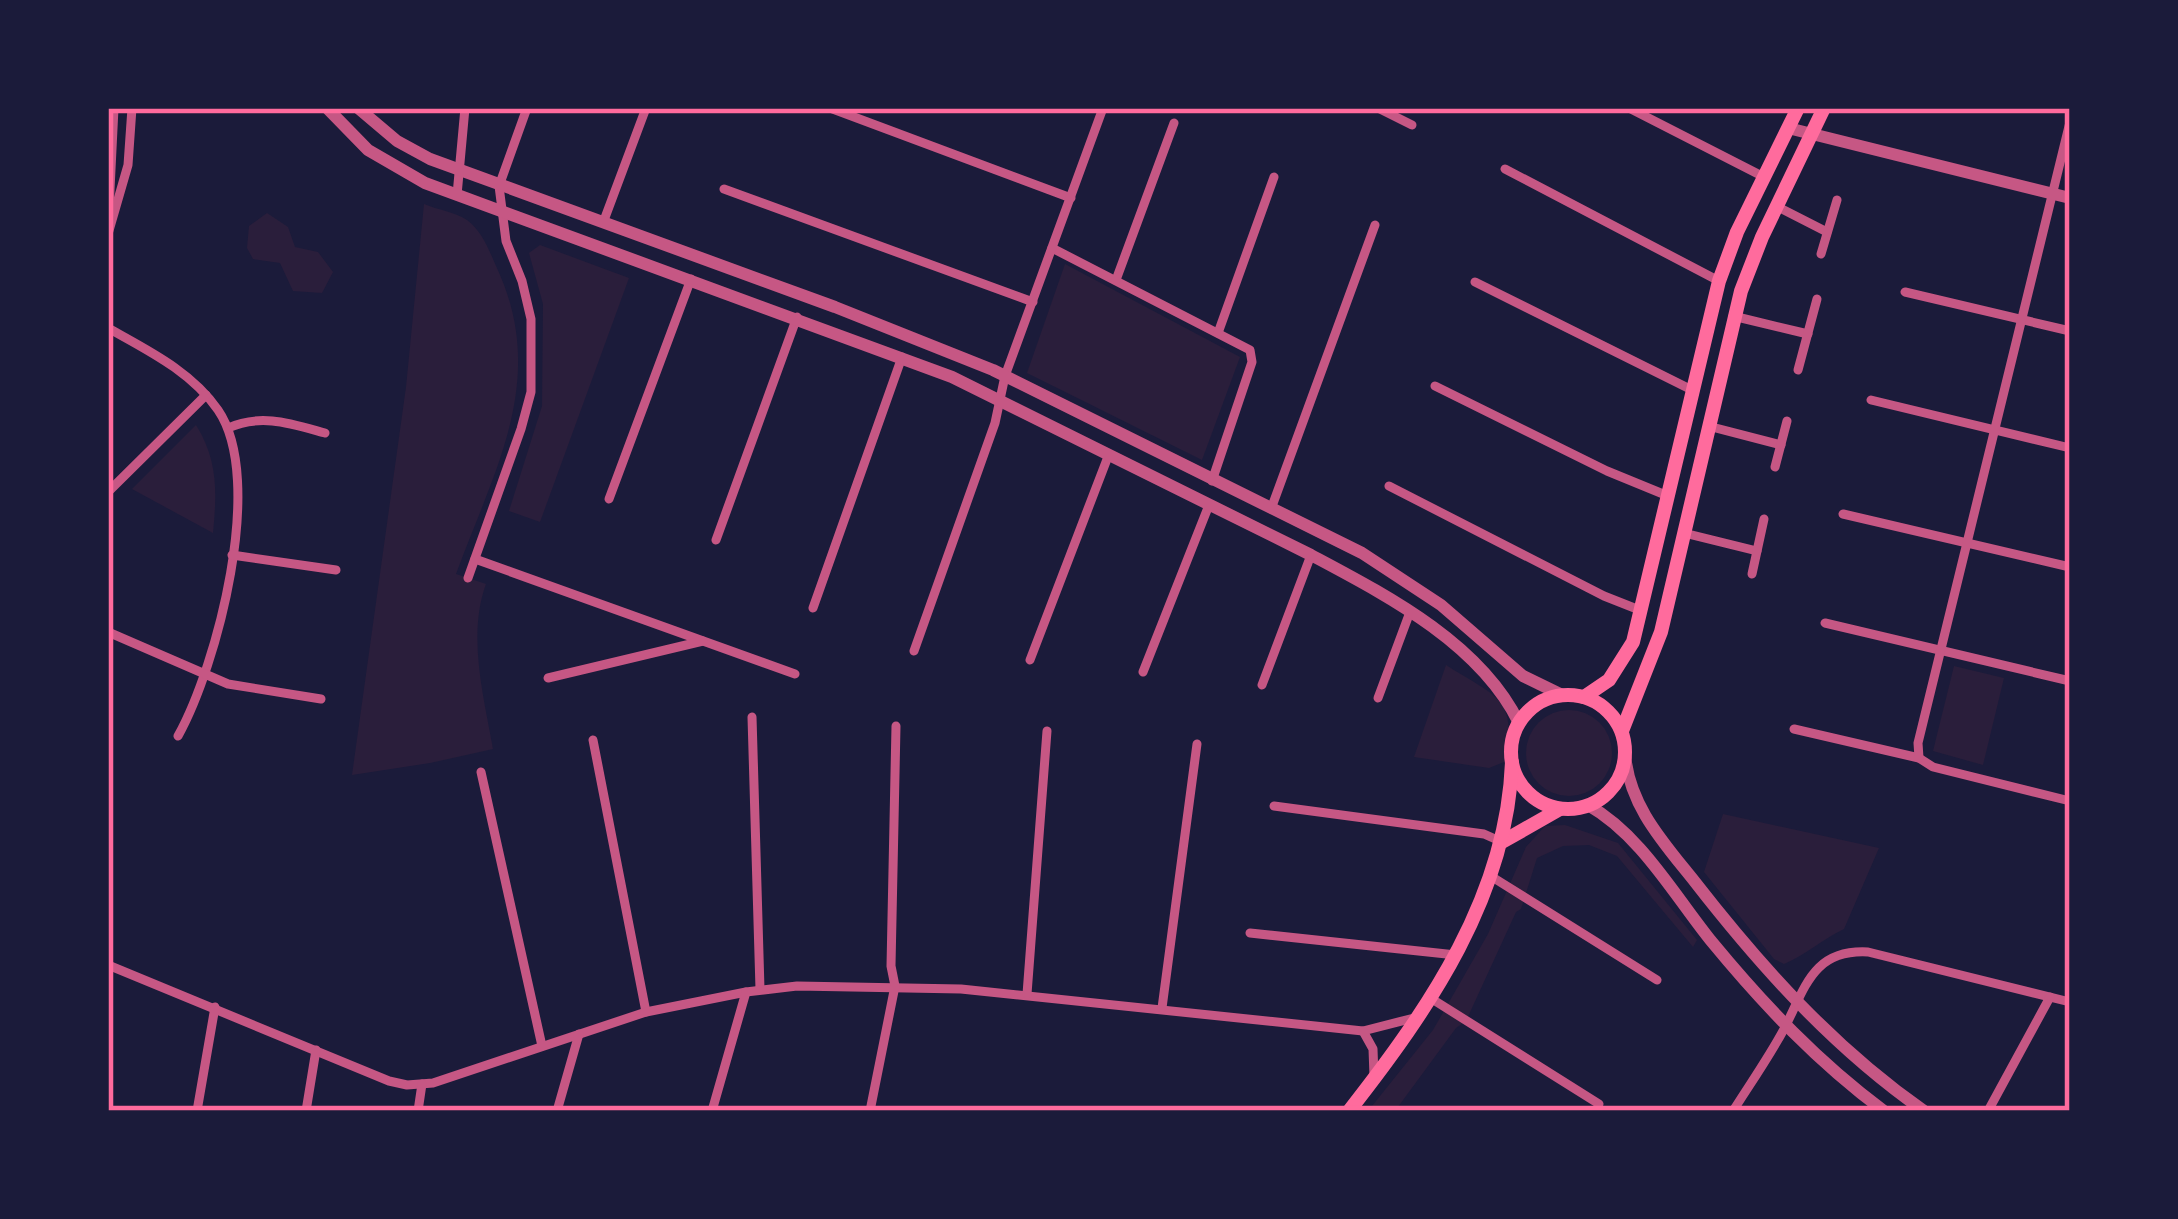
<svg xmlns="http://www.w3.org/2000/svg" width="2178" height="1219" viewBox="0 0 2178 1219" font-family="'Varela Round',sans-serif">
<rect width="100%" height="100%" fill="#1b1b3a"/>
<!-- green -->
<g fill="#2a1e3b">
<path d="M 424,204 C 438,210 455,212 467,220 C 482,231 489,250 496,266 C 549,378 495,468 456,574 L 486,584 C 467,636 484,697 493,749 L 430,763 L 352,775 L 406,387 Z"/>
<polygon points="267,213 288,227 295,247 318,252 333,272 322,293 293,291 280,263 253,259 247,248 249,226"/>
<polygon points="540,245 629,278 540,522 509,511 542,406 543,304 529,253"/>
<polygon points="1065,264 1240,357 1202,460 1027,373"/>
<path d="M 196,425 C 218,460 217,493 213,533 L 132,489 Z"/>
<path d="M 1446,665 C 1494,696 1520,698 1504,762 L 1489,768 L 1414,757 Z"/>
<polygon points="1954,666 2004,678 1983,765 1933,751"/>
<circle cx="1569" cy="753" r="43"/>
<path d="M 1723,814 L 1879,848 L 1844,929 C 1823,939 1804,956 1784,964 L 1774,959 L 1704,872 Z"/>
<polygon points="1565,825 1618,843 1697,940 1693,947 1617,856 1589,845 1563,846 1537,858 1521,909 1516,912 1466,1021 1456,1028 1395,1111 1368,1111 1433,1030 1488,934 1526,847 1545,826"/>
</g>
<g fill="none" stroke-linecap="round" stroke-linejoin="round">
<!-- minor -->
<g stroke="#c65784" stroke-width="9">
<polyline points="830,108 1071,198"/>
<polyline points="1378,108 1412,125"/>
<polyline points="1629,108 1764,177"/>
<polyline points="1505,169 1719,281"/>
<polyline points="724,189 1033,302"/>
<polyline points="457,195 465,108"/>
<polyline points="1776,206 1827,232"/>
<polyline points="109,210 114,108"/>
<polyline points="603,223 646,108"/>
<polyline points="108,234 128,165 132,108"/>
<polyline points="1052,248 1250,350 1252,362 1212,481"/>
<polyline points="1821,254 1837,200"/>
<polyline points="1116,280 1174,123"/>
<polyline points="1475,282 1692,390"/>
<polyline points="1905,292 2070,331"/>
<polyline points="1733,316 1808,334"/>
<path d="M 108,328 C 147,350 191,371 218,410 C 266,480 217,666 178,736"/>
<polyline points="1218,333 1274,177"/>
<polyline points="1798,370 1817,299"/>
<polyline points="1435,386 1607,471 1668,496"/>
<polyline points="1871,400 2070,448"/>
<polyline points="1708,426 1781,445"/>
<path d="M 228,428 C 261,413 292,424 325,433"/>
<polyline points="1775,467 1787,421"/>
<polyline points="1389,486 1604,596 1642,611"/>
<polyline points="108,492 206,395"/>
<polyline points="609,499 691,279"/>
<polyline points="1271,509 1375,225"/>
<polyline points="1843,514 2070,567"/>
<polyline points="1684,533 1757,551"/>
<polyline points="716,540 797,317"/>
<polyline points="232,555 336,570"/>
<polyline points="475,559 795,674"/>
<polyline points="1752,574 1764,519"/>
<polyline points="468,578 521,429 531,392 531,319 522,281 506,241 499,186 527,108"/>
<polyline points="813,608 902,357"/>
<polyline points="1825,623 2070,681"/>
<polyline points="108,632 228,684 321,699"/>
<polyline points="914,651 995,423 1005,376 1103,108"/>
<polyline points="1030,660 1109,454"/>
<polyline points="1143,672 1209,505"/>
<polyline points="548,678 703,641"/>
<polyline points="1262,685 1311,555"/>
<polyline points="1378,698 1410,612"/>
<polyline points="752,717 760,989"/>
<polyline points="1794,729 1919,758 1933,767 2070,801"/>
<polyline points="593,740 646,1012"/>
<polyline points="1919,758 1918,743 2070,122"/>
<polyline points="481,772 542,1046"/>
<polyline points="1274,806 1484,834 1502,842"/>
<polyline points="1489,875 1657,980"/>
<polyline points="1250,933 1456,955"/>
<polyline points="108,965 389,1081 407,1085 433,1083 646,1012 746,992 797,986 961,989 1363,1031 1414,1018"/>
<polyline points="1027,994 1047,731"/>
<polyline points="1432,999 1599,1104"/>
<polyline points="1162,1008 1197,744"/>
<polyline points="1363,1031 1373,1049 1374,1076"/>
<polyline points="197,1111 215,1007"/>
<polyline points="306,1111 316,1050"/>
<polyline points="418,1111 422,1084"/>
<polyline points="557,1111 579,1034"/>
<polyline points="712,1111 746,992"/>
<polyline points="870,1111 895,986 891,966 896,726"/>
<path d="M 1733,1111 C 1750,1084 1769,1057 1784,1029 C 1805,989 1812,949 1868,952 L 2070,1002"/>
<polyline points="1988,1111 2050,997"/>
</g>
<!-- tertiary -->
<g stroke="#c65784" stroke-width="12">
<path d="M 327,108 L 368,150 L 425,183 L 952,377 L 1311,555 C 1386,595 1480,643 1519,723"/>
<polyline points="358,108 397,141 430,159 835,307 993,370 1362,553 1441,605 1523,676 1562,695"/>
<polyline points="1788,128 2070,198"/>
<path d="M 1625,754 C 1629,806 1664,843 1695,882 C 1762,968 1834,1048 1924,1111"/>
<path d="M 1588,805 C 1641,835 1674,895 1712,942 C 1764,1005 1818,1062 1884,1111"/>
</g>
<!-- secondary -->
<g stroke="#ff6b9d" stroke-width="14">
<circle cx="1568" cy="752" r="57"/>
<polyline points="1584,697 1609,680 1633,642 1719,281 1737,232 1798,108"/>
<polyline points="1622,731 1661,632 1741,291 1762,237 1824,108"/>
<polyline points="1502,842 1560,809"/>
<path d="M 1349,1111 C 1429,1009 1507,896 1512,762"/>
</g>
</g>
<!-- border -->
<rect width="2178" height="1219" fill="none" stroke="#1b1b3a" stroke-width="222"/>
<rect x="111" y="111" width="1956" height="997" fill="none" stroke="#ff6b9d" stroke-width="4.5"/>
</svg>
